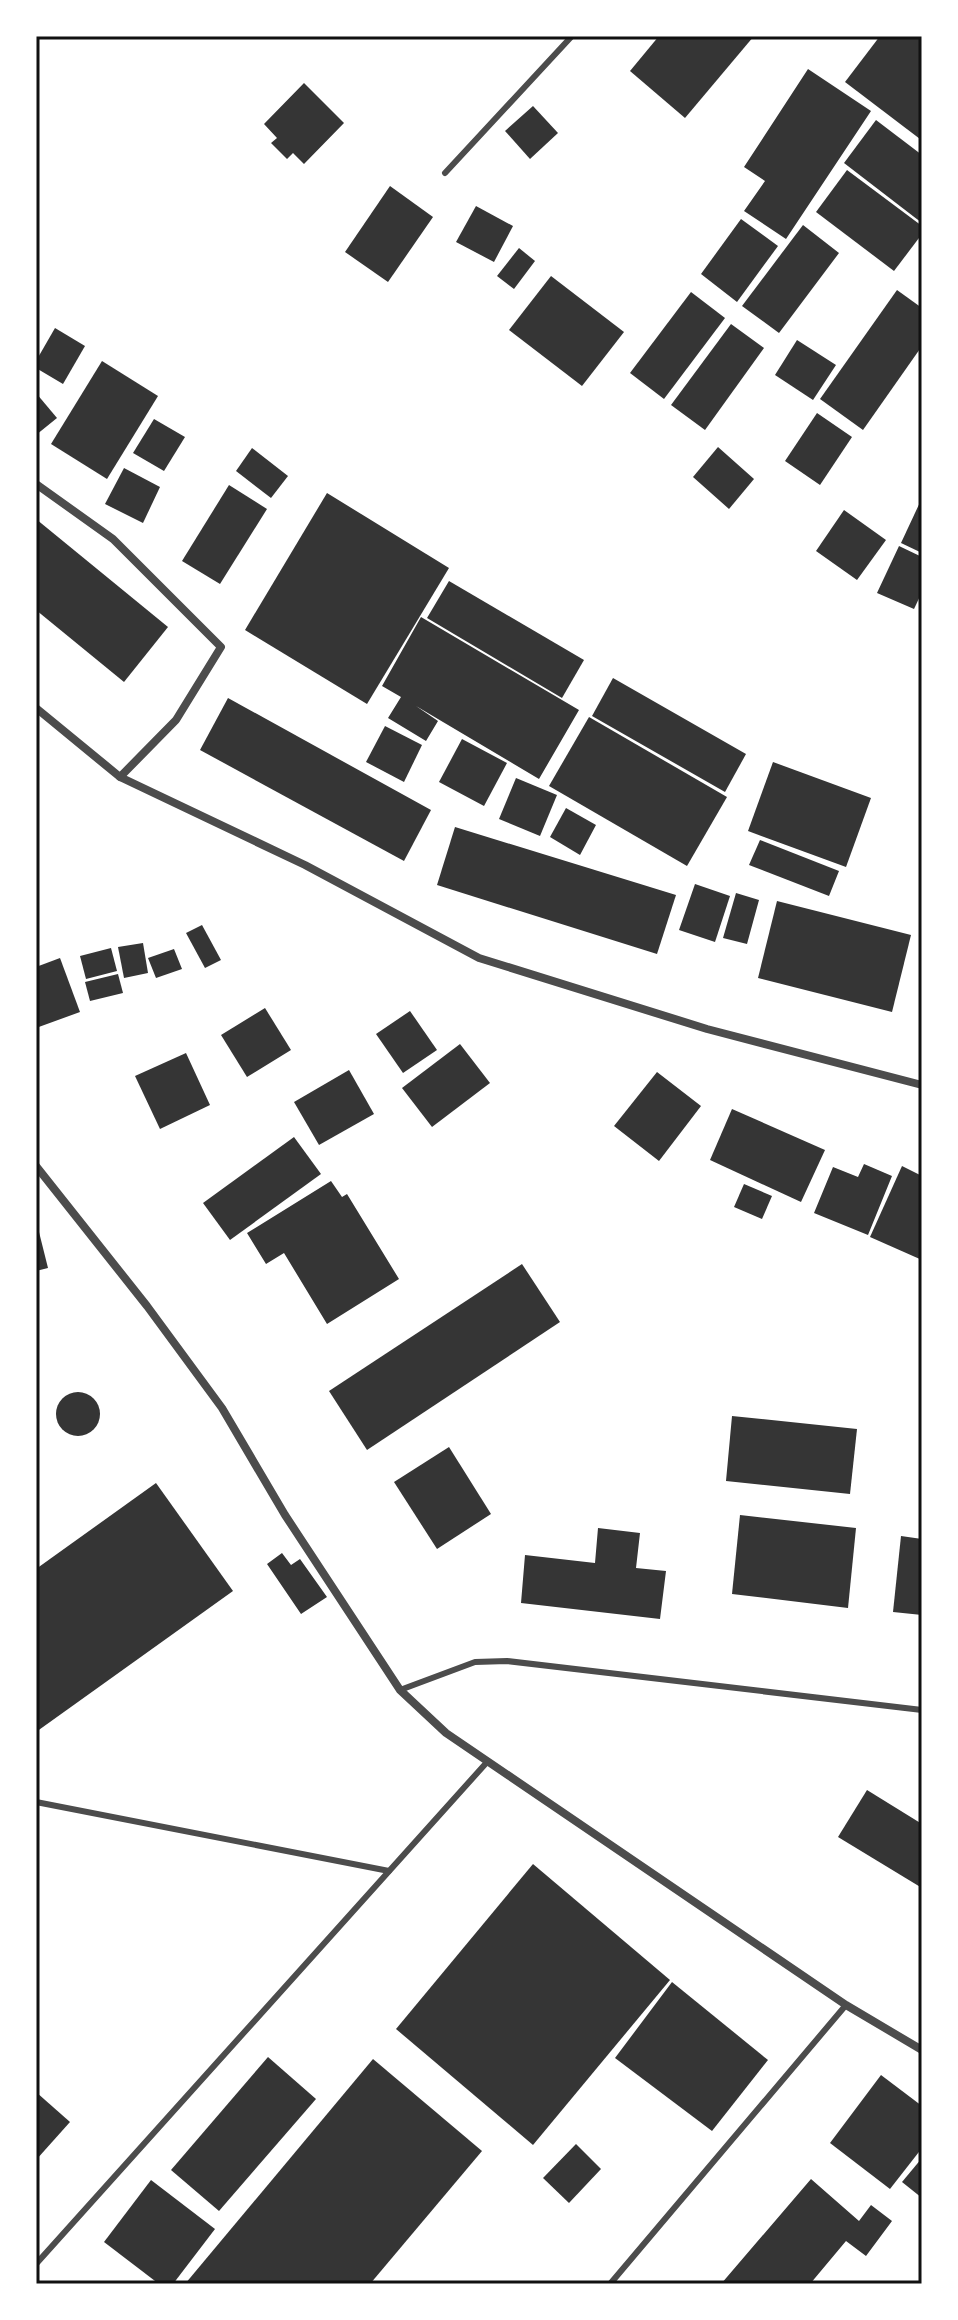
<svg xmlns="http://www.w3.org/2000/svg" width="958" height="2320" viewBox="0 0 958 2320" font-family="'Titillium Web',sans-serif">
<rect width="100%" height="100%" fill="#fff"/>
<!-- building -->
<g fill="#353535">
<polygon points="659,36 754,36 685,118 630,71"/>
<polygon points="880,36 922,36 920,139 845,82"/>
<polygon points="808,69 871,111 786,239 744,211 765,181 744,167"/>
<polygon points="304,83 344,123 304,164 293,153 287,159 271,143 277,138 264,124"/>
<polygon points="533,106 558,133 530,159 505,131"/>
<polygon points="876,120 922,155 922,223 844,163"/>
<polygon points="847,170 922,226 922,234 894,271 816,212"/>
<polygon points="390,186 433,217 388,282 345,252"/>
<polygon points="476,206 513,226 494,262 456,242"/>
<polygon points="741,219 778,246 737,302 701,274"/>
<polygon points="803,225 839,253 779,333 742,306"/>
<polygon points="519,248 535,261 514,289 497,276"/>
<polygon points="551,276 624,332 582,386 509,330"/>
<polygon points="897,290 922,308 922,346 863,430 820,399"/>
<polygon points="691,292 725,318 664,399 630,373"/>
<polygon points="731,324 764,348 705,430 671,405"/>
<polygon points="55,328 85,346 63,384 36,368 36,361"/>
<polygon points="797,340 836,365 813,400 775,375"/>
<polygon points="102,361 158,396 107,479 51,444"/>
<polygon points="36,393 57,418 36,435"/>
<polygon points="817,413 852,437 820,485 785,461"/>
<polygon points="154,419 185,437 164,471 133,453"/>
<polygon points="718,447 754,479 729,509 693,477"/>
<polygon points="252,448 288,476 271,498 236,471"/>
<polygon points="124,468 160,487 143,523 105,504"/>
<polygon points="229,485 267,509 220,584 182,561"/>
<polygon points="327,493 449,568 367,704 245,630"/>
<polygon points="922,498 922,553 901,543"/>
<polygon points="844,510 886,540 857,580 816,551"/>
<polygon points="36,519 168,627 124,682 36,610"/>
<polygon points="899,546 922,557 922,592 914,609 877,593"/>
<polygon points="449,581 584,660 562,698 427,618"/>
<polygon points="421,617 579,710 539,779 416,706 438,721 426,741 388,718 401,697 382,686"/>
<polygon points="613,678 746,754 725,792 592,716"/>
<polygon points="228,698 431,810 404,861 200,750"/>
<polygon points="589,717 727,797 687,866 549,786"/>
<polygon points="385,726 422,745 404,782 366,762"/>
<polygon points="462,739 507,763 484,806 439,782"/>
<polygon points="773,762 871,798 846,867 748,831"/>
<polygon points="516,778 557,795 540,836 499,819"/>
<polygon points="566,808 596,825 580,855 550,837"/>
<polygon points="455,827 676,895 657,954 437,885"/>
<polygon points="760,840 839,871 829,896 749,865"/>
<polygon points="695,884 730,896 715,942 679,930"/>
<polygon points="736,893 759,900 747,944 723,938"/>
<polygon points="777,901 911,935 892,1012 758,978"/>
<polygon points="202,925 221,960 205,968 186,933"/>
<polygon points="143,943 148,973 124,978 118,947"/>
<polygon points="111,948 117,971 86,979 80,956"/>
<polygon points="174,949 182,969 156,978 148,958"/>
<polygon points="60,958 80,1012 36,1028 36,967"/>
<polygon points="118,974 123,993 90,1001 85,982"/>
<polygon points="265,1008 291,1050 247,1077 221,1035"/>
<polygon points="410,1011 437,1050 403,1073 376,1034"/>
<polygon points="460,1044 490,1083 432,1127 402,1088"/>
<polygon points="186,1053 210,1105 160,1129 135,1076"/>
<polygon points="349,1070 374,1114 319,1145 294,1102"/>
<polygon points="657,1072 701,1106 659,1161 614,1126"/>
<polygon points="732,1109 825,1150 801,1202 710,1160"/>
<polygon points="294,1137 321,1174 230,1240 203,1203"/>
<polygon points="864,1164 892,1176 868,1235 814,1213 833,1167 858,1177"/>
<polygon points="902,1166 922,1176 922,1260 870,1237"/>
<polygon points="331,1181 342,1197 347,1194 399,1279 327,1324 284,1253 266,1264 247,1233"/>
<polygon points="744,1184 772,1196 762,1219 734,1207"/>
<polygon points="36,1220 48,1268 36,1271"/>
<polygon points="522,1264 560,1322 367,1450 329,1391"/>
<circle cx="78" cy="1414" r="22"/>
<polygon points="732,1416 857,1429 850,1494 726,1481"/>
<polygon points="449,1447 491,1514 437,1549 394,1482"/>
<polygon points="156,1483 233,1591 36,1732 36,1569"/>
<polygon points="740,1515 856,1528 848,1608 732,1594"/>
<polygon points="598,1528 640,1533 636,1568 666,1571 660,1619 521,1603 525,1555 595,1563"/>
<polygon points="901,1536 922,1539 922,1615 893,1612"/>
<polygon points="282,1553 291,1565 300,1559 327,1597 301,1614 267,1564"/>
<polygon points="867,1790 922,1824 922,1888 838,1837"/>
<polygon points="533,1864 670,1980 533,2145 396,2029"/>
<polygon points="672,1982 768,2060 712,2131 615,2058"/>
<polygon points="268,2057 316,2099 219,2211 171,2170"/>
<polygon points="373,2059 482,2151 370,2284 185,2284"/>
<polygon points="881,2075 922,2106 922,2148 890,2189 830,2143"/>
<polygon points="36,2092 70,2122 36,2160"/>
<polygon points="576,2144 601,2169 569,2203 543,2178"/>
<polygon points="922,2158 922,2198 902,2182"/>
<polygon points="811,2179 859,2221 871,2205 892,2221 866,2256 846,2241 810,2284 721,2284"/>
<polygon points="151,2180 215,2229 173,2284 159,2284 104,2242"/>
</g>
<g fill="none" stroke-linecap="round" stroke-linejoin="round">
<!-- service -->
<g stroke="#4c4c4c" stroke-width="6">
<polyline points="445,173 572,36"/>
<polyline points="400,1690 475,1662 507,1661 922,1710"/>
<polyline points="36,1802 389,1871"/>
<polyline points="36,2264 488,1761"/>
<polyline points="610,2284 846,2005"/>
</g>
<!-- minor -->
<g stroke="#4c4c4c" stroke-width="8">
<polyline points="36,484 113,539 221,647 176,720 120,777"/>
<polyline points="36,708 120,777 305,865 479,958 707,1029 922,1085"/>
<polyline points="36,1166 147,1306 222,1408 285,1515 400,1690 446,1733 846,2005 922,2050"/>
</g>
</g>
<!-- border -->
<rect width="958" height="2320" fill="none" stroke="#ffffff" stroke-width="76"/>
<rect x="38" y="38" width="882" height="2244" fill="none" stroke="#111" stroke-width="3"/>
</svg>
